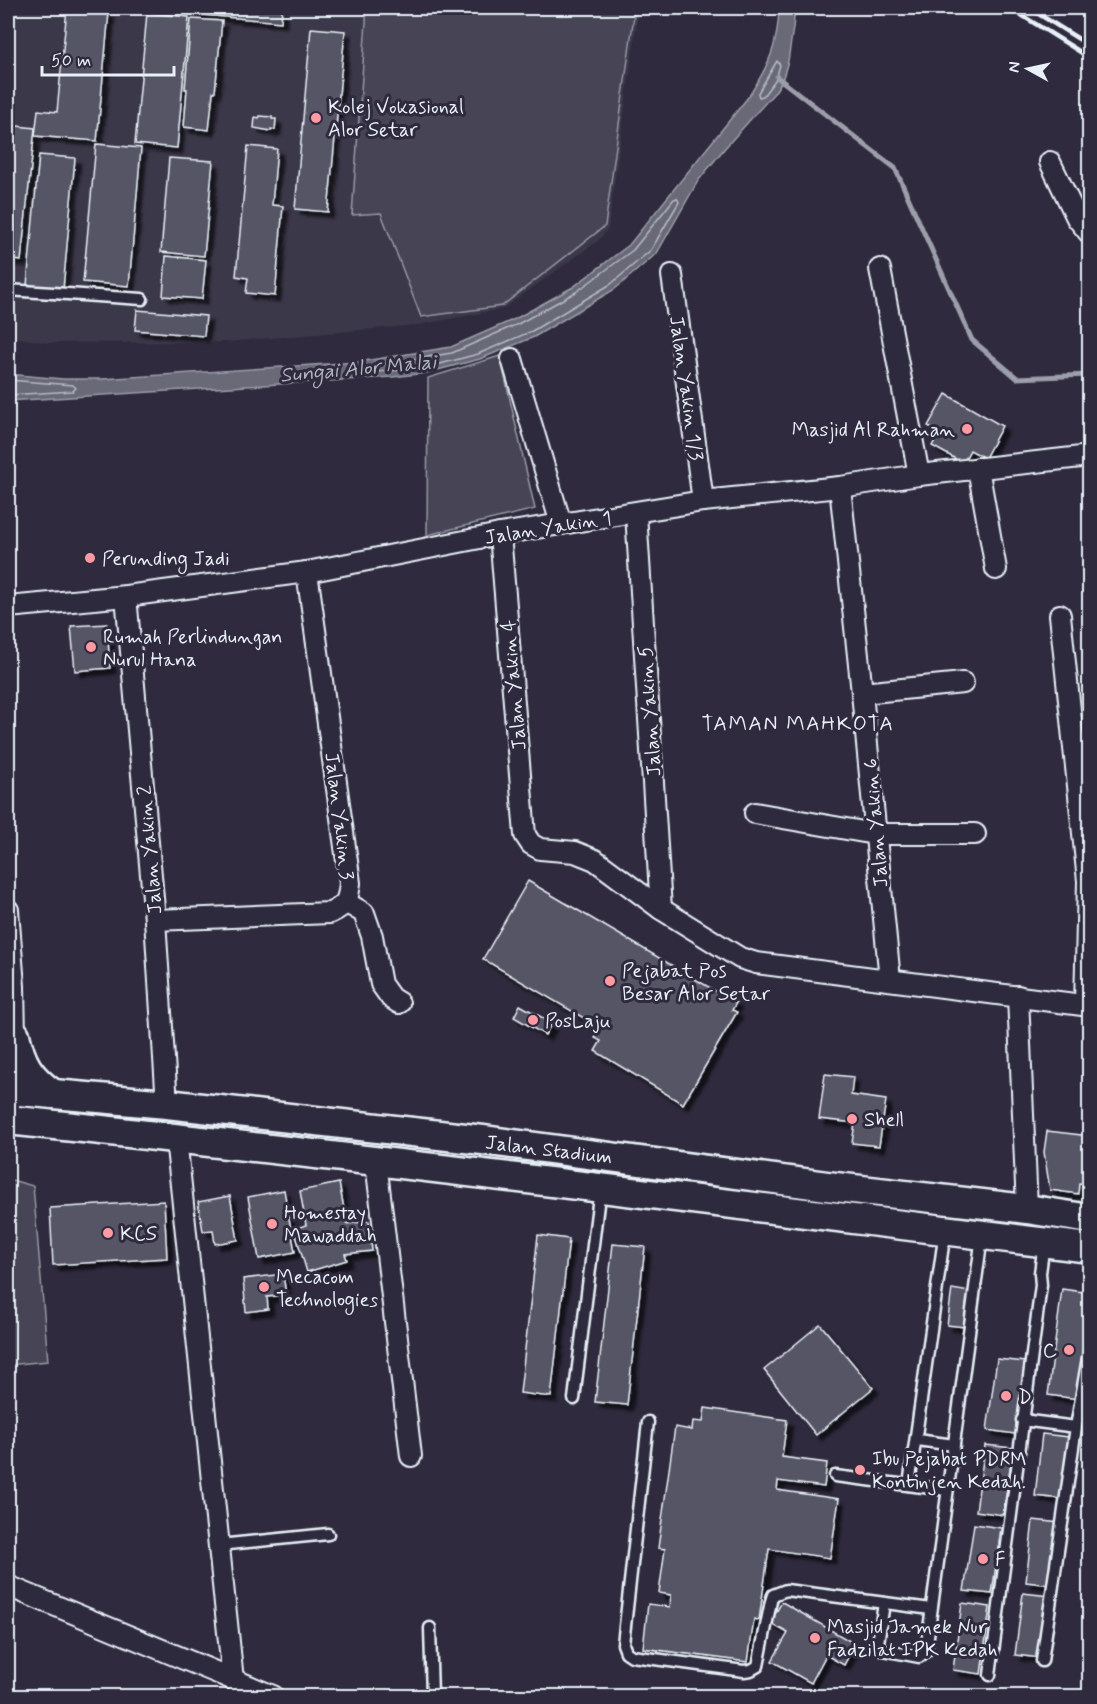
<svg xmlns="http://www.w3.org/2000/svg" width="1097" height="1704" viewBox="0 0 1097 1704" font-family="Mynerve,sans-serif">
<defs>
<filter id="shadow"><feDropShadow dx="5.5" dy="5.5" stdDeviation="1.5" flood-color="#0009"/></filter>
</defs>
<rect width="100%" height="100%" fill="#2f2a3d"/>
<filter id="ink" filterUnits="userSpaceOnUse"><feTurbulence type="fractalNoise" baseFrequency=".0167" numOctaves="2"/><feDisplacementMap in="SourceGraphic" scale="12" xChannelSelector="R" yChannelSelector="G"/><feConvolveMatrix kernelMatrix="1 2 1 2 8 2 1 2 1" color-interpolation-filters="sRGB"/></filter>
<g filter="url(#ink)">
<!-- built -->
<polygon fill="#3b3749" points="8,8 639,8 608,229 598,241 503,309 418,325 228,342 49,343 8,336"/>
<!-- green -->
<g fill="#464455" stroke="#979aa6" stroke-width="1.5">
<polygon points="367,8 635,8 605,226 502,306 421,317 381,213 352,215"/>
<polygon points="500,356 535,509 427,535 428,378"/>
<polygon points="8,1179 33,1186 48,1361 8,1365"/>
</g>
<!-- water -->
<path fill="#696978" stroke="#9c9fab" stroke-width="1.5" d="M 779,8 L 795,8 L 793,28 L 788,61 L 782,81 L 775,92 L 724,149 L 698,181 L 657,253 L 615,289 L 534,337 L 480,359 L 426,373 L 393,377 L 8,401 L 8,374 L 63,379 L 102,379 L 358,362 L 451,347 L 515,319 L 573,287 L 629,245 L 749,96 C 769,65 778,45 779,8 Z"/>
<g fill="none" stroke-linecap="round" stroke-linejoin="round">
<!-- shore -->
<g stroke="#b5bbc5" stroke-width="1.5">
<polygon points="777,61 780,65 776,79 763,96 759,97 758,93"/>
<polygon points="677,198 679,202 651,250 611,284 532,331 478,354 425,368 364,373 361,372 361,369 364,367 452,353 518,324 576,292 633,250 674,199"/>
<polyline points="8,380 73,385 76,388 73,391 8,395"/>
</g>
<!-- stream -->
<polyline stroke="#9c9fab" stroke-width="5" points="777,77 895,168 972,340 1017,378 1088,375 1090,376"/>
</g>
<!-- building -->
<g fill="#575565" stroke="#e8f1f8" stroke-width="1.5" filter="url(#shadow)">
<polygon points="67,8 109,12 97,141 35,136 38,110 57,112"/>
<polygon points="194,8 282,8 281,22 193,14"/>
<polygon points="147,13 189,17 177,148 135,144"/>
<polygon points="191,19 222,21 215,92 213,92 209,130 184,127 187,89 185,89"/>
<polygon points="311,28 345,31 328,212 295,209"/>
<polygon points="260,116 272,117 272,119 276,119 275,130 271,129 271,131 254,128 255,117 259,118"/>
<polygon points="8,125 35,128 21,261 8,259"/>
<polygon points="96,144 141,148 129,286 83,282"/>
<polygon points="248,146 277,149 272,205 283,206 275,296 246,293 248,278 236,276"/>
<polygon points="39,155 75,158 63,289 27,285"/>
<polygon points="169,158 213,161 204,256 161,252"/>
<polygon points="166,256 206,260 202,299 163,296"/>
<polygon points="137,310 206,316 204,336 135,330"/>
<polygon points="946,394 1002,426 985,458 970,450 963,463 932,446 940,432 928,426"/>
<polygon points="107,624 110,668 75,671 71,626"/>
<polygon points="528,881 736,1003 732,1010 737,1012 683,1104 595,1051 601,1041 595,1038 601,1028 483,959"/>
<polygon points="520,1005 552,1023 545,1035 514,1017"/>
<polygon points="825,1074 853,1077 851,1095 886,1100 879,1146 852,1143 855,1123 819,1119"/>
<polygon points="1047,1131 1090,1136 1090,1184 1079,1183 1078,1194 1050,1190 1044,1152"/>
<polygon points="339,1183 347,1224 369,1221 372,1251 345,1254 347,1260 307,1272 294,1229 306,1225 300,1191"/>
<polygon points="284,1190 295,1252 259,1259 248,1197"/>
<polygon points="230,1196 238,1240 215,1244 213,1230 203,1231 198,1202"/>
<polygon points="164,1201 167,1258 53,1265 50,1208"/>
<polygon points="538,1235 569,1239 551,1397 520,1393"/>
<polygon points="613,1244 645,1247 627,1405 595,1402"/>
<polygon points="283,1274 286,1295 267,1297 268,1309 246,1312 243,1279"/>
<polygon points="952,1289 970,1292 965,1327 947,1325"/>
<polygon points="1062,1289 1090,1293 1090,1306 1078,1399 1048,1395"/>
<polygon points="820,1324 873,1388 816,1435 764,1370"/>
<polygon points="997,1359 1025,1362 1015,1434 987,1430"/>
<polygon points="705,1408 787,1420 782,1457 827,1463 824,1487 778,1481 777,1490 839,1499 830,1558 769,1549 759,1620 754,1619 748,1662 643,1648 648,1604 670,1607 671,1595 659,1593 665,1549 658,1548 675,1427 692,1430 693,1421 703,1422"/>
<polygon points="1042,1434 1069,1437 1061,1499 1035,1496"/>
<polygon points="985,1445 1013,1448 1003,1515 976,1511"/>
<polygon points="1033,1520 1060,1523 1052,1585 1026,1582"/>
<polygon points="974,1524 1001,1528 992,1594 964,1591"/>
<polygon points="1023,1593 1049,1596 1041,1658 1015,1655"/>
<polygon points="782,1602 855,1644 844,1665 826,1655 811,1683 772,1661 788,1633 770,1623"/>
<polygon points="962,1603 990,1607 981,1674 953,1670"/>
</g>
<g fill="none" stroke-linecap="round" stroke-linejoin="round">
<defs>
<g id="lane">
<polyline points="8,290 142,299"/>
<polyline points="574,1399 600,1188"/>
<polyline points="1022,1420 1076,1427 1042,1661"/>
<polyline points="648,1422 623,1644 626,1652 632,1656 744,1671 751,1670 758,1666 771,1601 773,1595 786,1590 931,1609"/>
<polyline points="1076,1427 1090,1346"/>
<polyline points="917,1440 954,1445"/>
<polyline points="835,1476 947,1490"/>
<polyline points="909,1485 945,1231"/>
<polyline points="219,1545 328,1534"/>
<polyline points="884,1603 878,1643 879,1647 883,1650 919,1657 926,1651 982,1236"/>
<polyline points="430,1628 432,1696"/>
<polyline points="990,1675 1041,1285 1040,1273 1044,1243"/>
</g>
<g id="street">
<polyline points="1050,162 1077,218 1090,234"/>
<polyline points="880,269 919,475"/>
<polyline points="672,275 703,501"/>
<polyline points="512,359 561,524"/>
<polyline points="978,468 996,569"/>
<polyline points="840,487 862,693 890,980"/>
<polyline points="636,513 661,909"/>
<polyline points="500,534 525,835 531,844 540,849 575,852 595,860 661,909 740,958 756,963 1090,1006"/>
<polyline points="126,596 155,920 167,1104"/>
<polyline points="8,607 126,596 307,572 500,534 703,501 840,487 919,475 1090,456"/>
<polyline points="1060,615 1088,881 1085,1005"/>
<polyline points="862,693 963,683"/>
<polyline points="755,813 875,834 975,834"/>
<polyline points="347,903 364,913 372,936 381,984 391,998 399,1003"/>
<polyline points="8,910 14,986 15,1035 8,1118"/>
<path d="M 155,920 L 330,913 C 347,905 348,901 350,883 L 307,572"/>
<polyline points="1018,996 1027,1209"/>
<polyline points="176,1138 233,1680"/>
<polyline points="376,1162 411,1456"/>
<polyline points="8,1586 273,1696"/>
</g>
<g id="secondary">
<path d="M 15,1035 C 21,1063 29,1077 53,1094"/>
<polyline points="8,1090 167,1104 483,1140 827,1186 1027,1209 1090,1219"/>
<path d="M 8,1120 C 369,1158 729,1204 1090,1248"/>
</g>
</defs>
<!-- lane casing -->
<use href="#lane" stroke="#e8f1f8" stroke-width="15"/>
<!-- street casing -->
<use href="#street" stroke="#e8f1f8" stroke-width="24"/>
<!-- secondary casing -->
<use href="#secondary" stroke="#e8f1f8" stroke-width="33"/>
<!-- lane -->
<use href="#lane" stroke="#2f2a3d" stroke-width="10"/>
<!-- street -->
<use href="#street" stroke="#2f2a3d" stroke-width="20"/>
<!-- secondary -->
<use href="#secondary" stroke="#2f2a3d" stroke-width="28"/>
<!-- rail -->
<g stroke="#e8f1f8" stroke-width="4.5">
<polyline points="1010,8 1090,58"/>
<polyline points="1029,8 1090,46"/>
</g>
</g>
</g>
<!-- markers -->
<g fill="#ff9aa2" stroke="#2f2a3d" stroke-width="2">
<circle cx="316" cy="118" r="6"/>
<circle cx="967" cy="429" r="6"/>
<circle cx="90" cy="558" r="6"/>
<circle cx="91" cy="647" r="6"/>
<circle cx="610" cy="981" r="6"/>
<circle cx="533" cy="1020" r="6"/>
<circle cx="852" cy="1119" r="6"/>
<circle cx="272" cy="1224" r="6"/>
<circle cx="108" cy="1233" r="6"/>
<circle cx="264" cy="1287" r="6"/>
<circle cx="1069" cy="1350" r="6"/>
<circle cx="1006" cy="1396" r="6"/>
<circle cx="860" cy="1470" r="6"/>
<circle cx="983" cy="1559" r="6"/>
<circle cx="815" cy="1638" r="6"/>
</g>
<g text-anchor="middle" stroke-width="6" stroke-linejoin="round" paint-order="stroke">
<!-- poi labels -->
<g font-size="20" fill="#e8f1f8" stroke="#2f2a3d" text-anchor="start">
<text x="328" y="113">Kolej Vokasional<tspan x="328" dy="23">Alor Setar</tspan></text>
<text x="955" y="436" text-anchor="end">Masjid Al Rahman</text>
<text x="102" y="565">Perunding Jadi</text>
<text x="103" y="643">Rumah Perlindungan<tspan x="103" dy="23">Nurul Hana</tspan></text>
<text x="622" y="977">Pejabat Pos<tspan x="622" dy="23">Besar Alor Setar</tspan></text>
<text x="545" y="1027">PosLaju</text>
<text x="864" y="1126">Shell</text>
<text x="284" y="1219">Homestay<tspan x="284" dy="23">Mawaddah</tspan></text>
<text x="120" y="1240">KCS</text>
<text x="276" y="1283">Mecacom<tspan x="276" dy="23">Technologies</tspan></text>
<text x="1057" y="1357" text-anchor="end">C</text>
<text x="1018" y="1403">D</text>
<text x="872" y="1465">Ibu Pejabat PDRM<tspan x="872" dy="23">Kontinjen Kedah.</tspan></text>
<text x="995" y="1566">F</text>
<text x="827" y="1633">Masjid Jamek Nur<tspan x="827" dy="23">Fadzilat IPK Kedah</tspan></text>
</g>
<!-- street labels -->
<g font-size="20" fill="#e8f1f8" stroke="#2f2a3d">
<text transform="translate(687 388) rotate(82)" y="7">Jalan Yakin 1/3</text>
<text transform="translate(548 527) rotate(-9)" y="7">Jalan Yakin 1</text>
<text transform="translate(513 685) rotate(-95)" y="7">Jalan Yakin 4</text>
<text transform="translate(649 711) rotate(-94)" y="7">Jalan Yakin 5</text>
<text transform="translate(340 816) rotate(83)" y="7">Jalan Yakin 3</text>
<text transform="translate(875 823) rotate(-95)" y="7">Jalan Yakin 6</text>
<text transform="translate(149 850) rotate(-95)" y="7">Jalan Yakin 2</text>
<text transform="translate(549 1149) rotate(7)" y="7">Jalan Stadium</text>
</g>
<!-- water labels -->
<g font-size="21" font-style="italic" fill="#afb4be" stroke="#2f2a3d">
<text transform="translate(358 368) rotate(-5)" y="7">Sungai Alor Malai</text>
</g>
<!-- neighbourhood labels -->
<g font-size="21" letter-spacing="1.5" fill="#e8f1f8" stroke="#2f2a3d">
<text x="798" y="730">TAMAN MAHKOTA</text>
</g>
</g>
<!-- margin -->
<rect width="1097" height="1704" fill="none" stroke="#2f2a3d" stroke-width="30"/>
<rect x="15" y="15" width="1067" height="1674" fill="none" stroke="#e8f1f8" stroke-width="2" filter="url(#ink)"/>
<!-- north arrow -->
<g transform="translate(1028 69) rotate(278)" stroke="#2f2a3d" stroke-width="4.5" paint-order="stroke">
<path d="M0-4.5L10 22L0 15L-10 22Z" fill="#e8f1f8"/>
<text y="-9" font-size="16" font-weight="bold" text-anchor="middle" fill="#e8f1f8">N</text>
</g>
<!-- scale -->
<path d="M42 66v9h132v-9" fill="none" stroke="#e8f1f8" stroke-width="3"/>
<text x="51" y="66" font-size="18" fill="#e8f1f8" stroke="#2f2a3d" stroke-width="4.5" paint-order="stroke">50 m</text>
</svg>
